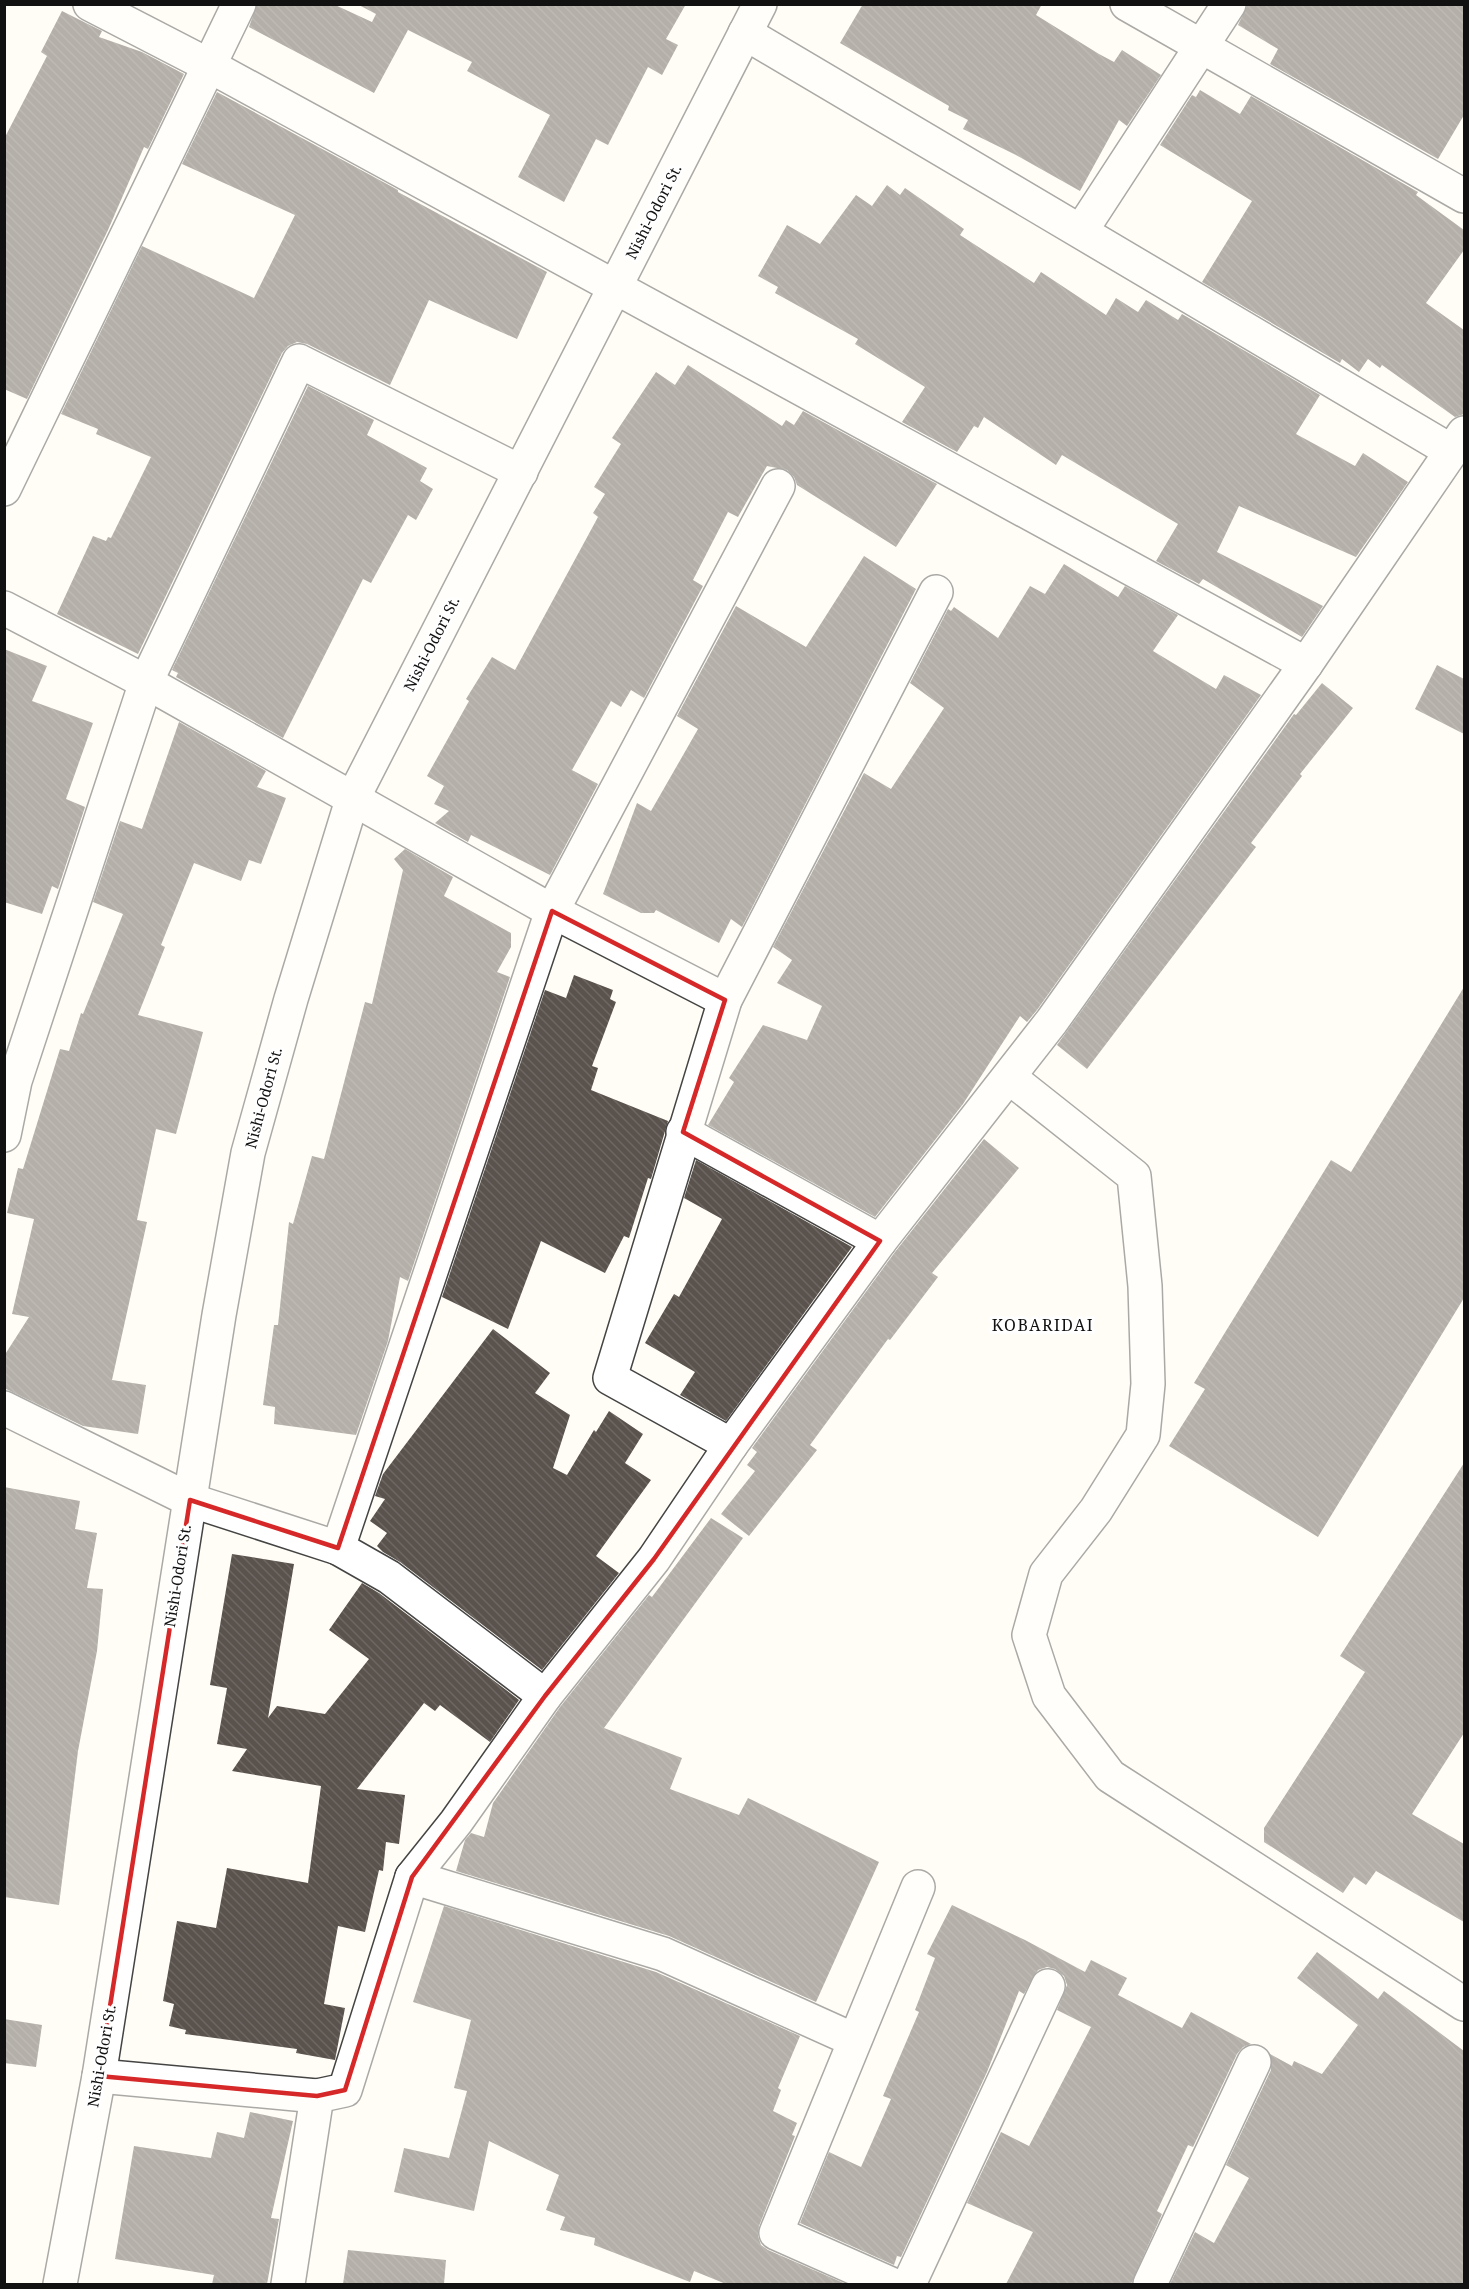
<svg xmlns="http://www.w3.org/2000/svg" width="1469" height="2289" viewBox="0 0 1469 2289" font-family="'Noto Serif',serif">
<defs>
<pattern id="building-back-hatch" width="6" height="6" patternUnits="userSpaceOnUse" patternTransform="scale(1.5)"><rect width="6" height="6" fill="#5a524d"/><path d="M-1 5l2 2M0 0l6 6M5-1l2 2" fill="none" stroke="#6d6662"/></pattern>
</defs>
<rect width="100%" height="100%" fill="#fffdf5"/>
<!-- building -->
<g fill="url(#building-back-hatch)">
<polygon points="257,4 333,4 372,22 376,14 357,4 686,4 666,39 678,45 662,75 648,67 608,145 596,139 564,202 518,177 550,115 467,71 472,62 408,30 374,93 249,27"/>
<polygon points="863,4 1042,4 1036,15 1099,54 1114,62 1122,50 1161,75 1127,126 1119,120 1080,191 1016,155 963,129 968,120 948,110 949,106 840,43"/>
<polygon points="1248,4 1464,4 1464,115 1438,159 1270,64 1278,49 1238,25"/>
<polygon points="62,11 102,31 99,37 142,52 184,74 148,149 144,147 108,230 27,399 4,389 4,139 47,56 41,52"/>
<polygon points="1200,90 1240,114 1251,96 1418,192 1416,195 1464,230 1464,250 1426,303 1464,330 1464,414 1455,417 1382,365 1380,368 1368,359 1359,372 1342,359 1340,363 1202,282 1252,201 1160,145 1192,95 1196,97"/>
<polygon points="217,92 398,190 398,192 547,272 517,339 429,300 390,385 307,344 297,342 288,346 282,353 138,654 57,614 93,536 106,541 108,537 111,538 151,457 96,434 98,429 61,414 142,246 254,298 295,215 182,164"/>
<polygon points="887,185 900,195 905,188 964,229 960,235 1034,283 1041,272 1106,315 1116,298 1138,312 1146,300 1178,320 1182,314 1320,395 1296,434 1355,466 1363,453 1408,482 1356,557 1239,506 1217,552 1323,606 1302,637 1203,579 1199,584 1156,561 1178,524 1062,455 1056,465 984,417 978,428 974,426 957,452 902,422 925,387 855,344 858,339 775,293 778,287 758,276 787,225 820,244 856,195 872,206"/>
<polygon points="688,365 782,426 786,420 794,425 803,411 937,484 896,547 797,485 794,477 787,470 767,466 738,517 728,512 693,580 703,586 644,698 631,690 621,707 611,701 572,770 598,784 550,875 471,835 468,842 435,823 449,811 434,804 444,786 427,776 469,701 466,699 492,657 515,670 598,517 593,513 605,494 594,487 621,444 612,438 656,372 675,385"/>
<polygon points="308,386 374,420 367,435 427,468 420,481 433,489 416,520 408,515 371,583 363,579 283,738 176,677 178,673 172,670"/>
<polygon points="864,556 916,589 742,927 731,919 719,943 656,910 654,913 641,913 603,894 637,803 651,811 698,729 677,716 736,606 806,647"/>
<polygon points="1064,564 1118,597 1125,586 1178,615 1153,651 1216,689 1224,675 1261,695 1037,1010 1027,1022 1020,1016 963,1104 875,1217 708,1125 734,1082 729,1078 763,1025 807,1040 822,1006 777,983 792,960 773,947 864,773 891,789 944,708 910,683 948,609 951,611 954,607 998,638 1030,586 1045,594"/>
<polygon points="4,649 47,666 32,701 93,723 66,799 85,807 58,889 52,886 42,914 4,902"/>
<polygon points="1437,665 1464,679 1464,734 1415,709"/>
<polygon points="1322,683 1353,708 1300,774 1302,776 1251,843 1256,847 1087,1069 1057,1045 1294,714 1296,715"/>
<polygon points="179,722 266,771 257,787 286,798 261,864 249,860 241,881 194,863 161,945 165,947 138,1015 203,1032 176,1134 156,1129 137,1220 147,1222 112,1380 146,1385 138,1434 83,1426 4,1388 4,1356 29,1317 12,1314 34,1219 7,1213 18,1168 23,1169 60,1049 69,1051 81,1013 83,1014 123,914 93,902 120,821 142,829"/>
<polygon points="405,849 453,877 444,896 511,933 511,947 497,972 510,977 408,1281 400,1277 388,1341 356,1435 274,1424 275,1407 263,1405 274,1325 278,1325 289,1222 293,1224 312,1156 324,1159 365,1002 372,1004 403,870 394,859"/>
<polygon points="574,975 613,990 610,999 616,1002 592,1066 598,1068 591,1090 668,1121 651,1179 648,1178 629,1238 624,1236 605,1273 541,1241 508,1329 442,1297 545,990 566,998"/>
<polygon points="1464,987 1464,1298 1318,1537 1169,1446 1205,1389 1194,1383 1331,1160 1351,1172"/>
<polygon points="984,1139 1019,1168 932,1273 938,1277 890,1340 888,1339 810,1445 817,1450 749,1536 721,1514 755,1471 747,1465 757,1452 752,1448 895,1252"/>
<polygon points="696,1160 852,1247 726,1421 680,1395 695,1372 645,1343 674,1294 679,1297 722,1219 684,1198"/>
<polygon points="493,1329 550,1373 535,1393 570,1415 553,1468 567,1475 594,1430 596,1432 609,1411 643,1434 625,1463 651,1480 596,1556 619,1573 542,1670 400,1562 383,1552 377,1546 387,1533 370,1521 385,1499 375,1496 383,1474"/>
<polygon points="1464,1463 1464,1733 1412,1814 1464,1844 1464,1922 1376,1871 1366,1885 1354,1877 1343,1893 1264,1842 1264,1828 1365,1672 1340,1656"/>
<polygon points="4,1487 80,1501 75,1529 97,1533 87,1588 103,1589 97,1651 78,1751 59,1905 4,1897"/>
<polygon points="711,1518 743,1538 604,1728 682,1758 670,1789 739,1815 748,1798 879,1862 816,2002 669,1936 456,1871 465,1840 471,1833 484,1837 493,1803 560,1707 649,1595 652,1597"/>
<polygon points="232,1554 294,1564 268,1718 277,1706 325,1714 369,1659 329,1630 362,1583 379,1593 519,1700 490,1742 440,1705 435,1711 424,1703 357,1789 405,1795 399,1844 386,1842 383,1871 379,1870 365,1932 338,1926 324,2004 345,2008 335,2060 296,2053 297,2049 185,2034 186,2030 169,2026 174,2004 163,2001 177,1921 216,1928 227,1868 308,1883 321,1786 232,1771 247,1749 217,1744 227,1688 210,1685"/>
<polygon points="952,1905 1025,1940 1085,1972 1091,1960 1127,1978 1118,1995 1182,2028 1191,2012 1251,2044 1243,2047 1237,2054 1193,2147 1188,2145 1157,2211 1162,2214 1131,2284 1006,2284 1033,2232 967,2203 1001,2132 1029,2146 1091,2027 1057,2010 1067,1985 1064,1976 1055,1969 1047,1967 1038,1970 1024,1994 1019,1991 987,2072 901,2257 897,2256 894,2265 800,2223 829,2152 861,2167 891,2099 883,2096 919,2012 915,2010 935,1958 927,1954"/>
<polygon points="444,1906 656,1972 800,2036 778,2088 781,2090 773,2111 797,2123 792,2135 795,2136 759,2226 758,2236 761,2245 768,2250 846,2284 726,2284 694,2271 690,2282 594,2245 595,2238 560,2230 565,2217 546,2210 559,2175 489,2141 474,2211 394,2192 404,2148 449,2158 467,2091 454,2088 471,2020 413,2002"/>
<polygon points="1317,1952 1378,1999 1384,1991 1464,2051 1464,2284 1170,2284 1195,2232 1214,2243 1249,2178 1226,2165 1271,2070 1270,2054 1292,2066 1294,2061 1322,2074 1358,2025 1297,1978"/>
<polygon points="4,2019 42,2025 36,2067 4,2063"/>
<polygon points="250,2112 293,2121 271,2218 279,2219 267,2284 212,2284 214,2275 115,2259 134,2146 211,2158 217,2132 244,2138"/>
<polygon points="348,2250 446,2260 444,2284 343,2284"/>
</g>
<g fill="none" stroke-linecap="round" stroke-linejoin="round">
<defs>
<g id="minor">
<polyline points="90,4 208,65 1306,664"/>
<polyline points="1127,4 1464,196"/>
<polyline points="745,33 1451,451"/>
<polyline points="1081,231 1229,4"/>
<polyline points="4,489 239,4"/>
<polyline points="4,608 146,682 552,911 725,1000"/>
<polyline points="1009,1077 1134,1176 1145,1286 1148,1384 1143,1435 1096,1510 1046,1574 1029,1635 1049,1696 1110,1776 1464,2004"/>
<polyline points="683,1132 880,1241"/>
<polyline points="4,1135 15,1081 146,682 299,361 521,472"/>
<polyline points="4,1408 190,1500 338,1548 389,1577 545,1696"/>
<polyline points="731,1445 610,1378 725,1000 936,592"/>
<polyline points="338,1548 552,911 778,486"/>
<polyline points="412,1877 663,1954 854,2040"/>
<polyline points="99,2076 317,2096"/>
<polyline points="60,2284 99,2076 219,1315 248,1153 291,999 352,800 760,4"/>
<polyline points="288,2284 317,2096 345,2090 412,1877 456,1822 545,1696 654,1559 731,1445 880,1241 1052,1021 1306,664 1464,433"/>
<polyline points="891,2284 776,2233 918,1887"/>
<polyline points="909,2284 1048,1986"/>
<polyline points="1150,2284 1254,2062"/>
</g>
</defs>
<!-- minor casing -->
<use href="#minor" stroke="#444" stroke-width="36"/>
<!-- minor -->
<use href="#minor" stroke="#fff" stroke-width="33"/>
</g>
<!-- marked area -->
<path d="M0 0H1469V2289H0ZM 552,911 L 725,1000 L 683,1132 L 880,1241 L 654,1559 L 545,1696 L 412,1877 L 345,2090 L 317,2096 L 99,2076 L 190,1500 L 338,1548 Z" fill="#fffdf5" fill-opacity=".55" fill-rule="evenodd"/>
<path fill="none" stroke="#d62828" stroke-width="4.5" stroke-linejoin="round" d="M 552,911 L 725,1000 L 683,1132 L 880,1241 L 654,1559 L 545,1696 L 412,1877 L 345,2090 L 317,2096 L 99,2076 L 190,1500 L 338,1548 Z"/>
<g text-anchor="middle" stroke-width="6" stroke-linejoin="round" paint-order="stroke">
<!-- street labels -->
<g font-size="15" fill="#111" stroke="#fff">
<text transform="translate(654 212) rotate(-63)" y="5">Nishi-Odori St.</text>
<text transform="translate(432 644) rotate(-63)" y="5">Nishi-Odori St.</text>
<text transform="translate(264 1098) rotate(-75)" y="5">Nishi-Odori St.</text>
<text transform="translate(178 1576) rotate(-81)" y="5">Nishi-Odori St.</text>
<text transform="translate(102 2056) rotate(-80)" y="5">Nishi-Odori St.</text>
</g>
<!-- neighbourhood labels -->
<g font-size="16" letter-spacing="1.5" fill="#111" stroke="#fff">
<text x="1043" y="1331">KOBARIDAI</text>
</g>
</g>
<!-- border -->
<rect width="1469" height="2289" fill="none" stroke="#111111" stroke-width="12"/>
</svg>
